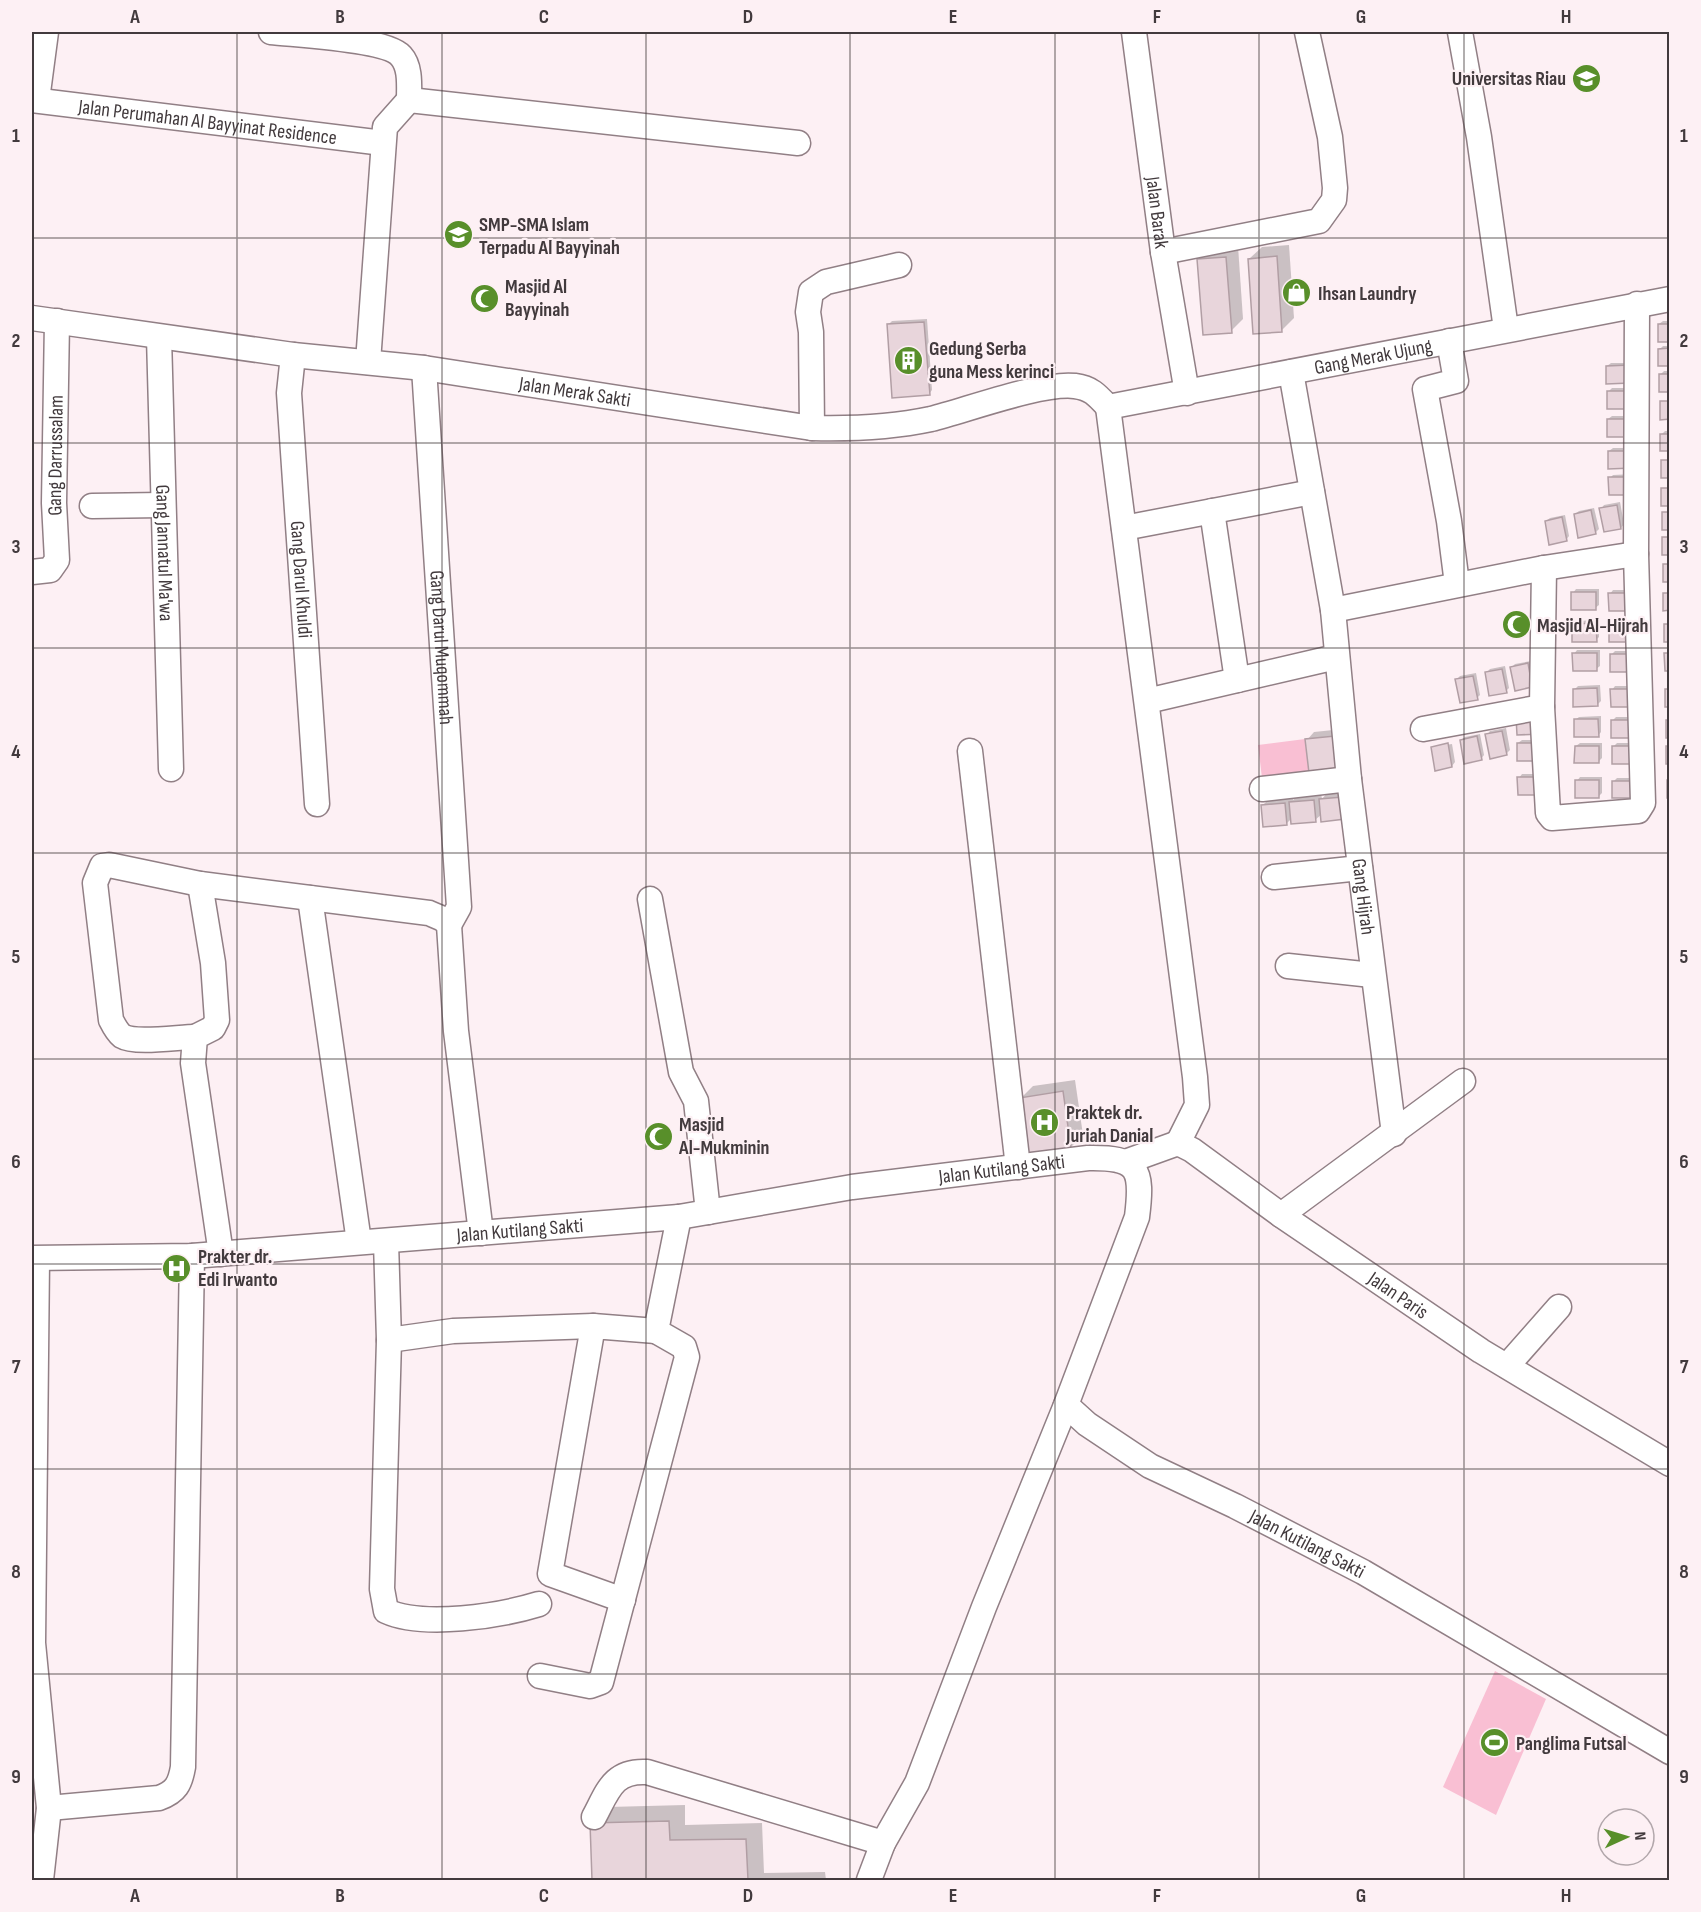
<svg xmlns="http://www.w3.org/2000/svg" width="1701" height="1912" viewBox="0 0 1701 1912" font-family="'Sofia Sans Condensed',sans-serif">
<rect width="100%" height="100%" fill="#fdf0f4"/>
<!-- green -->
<g fill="#f9bfd3">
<polygon points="1305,739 1309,773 1262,778 1258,745"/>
<polygon points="1495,1671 1546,1699 1496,1815 1443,1787"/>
</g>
<!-- shadow -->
<g fill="#0003">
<polygon points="1289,245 1294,318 1282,330 1249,259 1262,247"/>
<polygon points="1238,246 1243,319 1231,331 1199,260 1211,248"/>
<polygon points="927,319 932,390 929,394 888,325 892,321"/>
<polygon points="1663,321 1670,321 1670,340 1659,324"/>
<polygon points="1663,346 1670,346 1670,365 1660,349"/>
<polygon points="1611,363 1633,363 1633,378 1607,366"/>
<polygon points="1664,371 1670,371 1670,390 1660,375"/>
<polygon points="1612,388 1634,388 1634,404 1608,392"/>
<polygon points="1612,416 1634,416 1634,432 1608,419"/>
<polygon points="1665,431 1670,431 1670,450 1662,434"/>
<polygon points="1613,448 1635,448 1635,463 1609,451"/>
<polygon points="1635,474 1636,490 1610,478 1613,475"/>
<polygon points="1620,502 1624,524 1621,528 1601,509 1604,505"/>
<polygon points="1594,508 1599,529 1595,533 1575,514 1579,511"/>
<polygon points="1565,515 1569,536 1566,540 1546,521 1550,518"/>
<polygon points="1576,589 1599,589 1599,605 1595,608 1573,593"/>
<polygon points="1613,590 1636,590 1632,609 1610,594"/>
<polygon points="1599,620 1599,637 1596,640 1574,624 1577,621"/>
<polygon points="1636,621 1633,641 1611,625 1614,622"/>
<polygon points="1577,650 1600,650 1600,666 1596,669 1574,654"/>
<polygon points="1615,651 1637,651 1637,667 1611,655"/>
<polygon points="1531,661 1535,683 1512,667 1515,664"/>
<polygon points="1505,666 1509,688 1506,691 1486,673 1490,669"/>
<polygon points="1476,673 1480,695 1477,698 1457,679 1460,676"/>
<polygon points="1600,685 1601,701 1597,705 1575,689 1578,686"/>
<polygon points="1615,686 1637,686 1638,702 1612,690"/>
<polygon points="1601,716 1601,732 1598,736 1575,720 1579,717"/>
<polygon points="1616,717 1638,717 1612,736 1612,721"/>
<polygon points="1506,728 1510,750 1506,754 1487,735 1490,731"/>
<polygon points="1343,729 1338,768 1307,740 1314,732"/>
<polygon points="1480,734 1484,755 1481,759 1461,740 1465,737"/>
<polygon points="1522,740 1544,740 1544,756 1518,743"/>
<polygon points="1580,743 1602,743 1602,758 1598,762 1576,746"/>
<polygon points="1617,743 1638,743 1639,759 1613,747"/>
<polygon points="1452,744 1455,762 1452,766 1432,747"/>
<polygon points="1522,774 1545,774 1541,793 1519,778"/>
<polygon points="1580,777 1602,777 1602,793 1599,796 1577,781"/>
<polygon points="1617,778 1639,778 1639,793 1614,781"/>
<polygon points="1350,790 1315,820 1292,818 1287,823 1262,806 1270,798 1293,796 1293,800 1298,795 1321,793 1322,799 1328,792"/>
<polygon points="1075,1080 1083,1135 1071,1147 1021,1098 1033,1086"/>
<polygon points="685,1805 685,1825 762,1823 764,1873 825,1872 826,1880 593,1880 592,1823 608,1807"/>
</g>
<!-- building -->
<g fill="#e8d5db" stroke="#b19ea4" stroke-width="1.5">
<polygon points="1277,256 1282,332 1253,334 1248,259"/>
<polygon points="1226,257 1232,333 1203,335 1197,259"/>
<polygon points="924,322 930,395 892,398 887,324"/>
<rect x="1658" y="324" width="12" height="18"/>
<polygon points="1670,348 1670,366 1658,366 1658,349"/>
<polygon points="1630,365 1630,383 1606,384 1606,366"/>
<rect x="1659" y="374" width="11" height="18"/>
<rect x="1607" y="391" width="24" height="18"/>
<polygon points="1660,401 1670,401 1670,419 1660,420"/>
<rect x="1607" y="419" width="24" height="18"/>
<rect x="1660" y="434" width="10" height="17"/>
<polygon points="1608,451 1632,451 1632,468 1608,469"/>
<rect x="1661" y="460" width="9" height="18"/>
<polygon points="1608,477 1633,477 1633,495 1609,495"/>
<rect x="1661" y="488" width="9" height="18"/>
<polygon points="1617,505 1621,529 1604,532 1599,508"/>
<polygon points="1591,510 1596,534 1578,538 1574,514"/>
<rect x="1662" y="512" width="8" height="18"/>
<polygon points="1562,517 1567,541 1549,545 1545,521"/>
<rect x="1662" y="537" width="8" height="18"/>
<rect x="1663" y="564" width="7" height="18"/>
<rect x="1571" y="592" width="25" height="18"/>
<polygon points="1608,593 1633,593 1633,611 1609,611"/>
<polygon points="1663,593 1670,593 1670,610 1663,611"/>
<polygon points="1596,623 1597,642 1572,642 1572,624"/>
<polygon points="1609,624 1633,624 1634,642 1609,642"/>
<rect x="1664" y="624" width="6" height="18"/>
<polygon points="1572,653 1597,653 1597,671 1573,671"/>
<polygon points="1664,653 1670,653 1670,671 1665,671"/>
<rect x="1610" y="654" width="24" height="18"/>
<polygon points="1528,663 1532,687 1515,691 1510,667"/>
<polygon points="1502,669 1507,693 1489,696 1485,672"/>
<polygon points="1473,676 1478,700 1460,703 1455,679"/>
<polygon points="1597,688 1598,706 1573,707 1573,689"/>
<polygon points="1610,689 1635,689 1635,707 1611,707"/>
<rect x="1665" y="689" width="5" height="18"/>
<polygon points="1540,716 1541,734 1517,735 1516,717"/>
<polygon points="1574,719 1598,719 1599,737 1574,737"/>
<polygon points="1611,720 1635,720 1636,738 1611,738"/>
<rect x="1666" y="720" width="4" height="18"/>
<polygon points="1502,731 1507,755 1490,759 1485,734"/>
<polygon points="1335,736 1339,769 1309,773 1305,739"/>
<polygon points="1477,736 1482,760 1464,764 1460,740"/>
<polygon points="1448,743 1452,767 1435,771 1431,747"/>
<rect x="1517" y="743" width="24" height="18"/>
<polygon points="1575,746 1599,746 1599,763 1574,763"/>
<polygon points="1612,746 1635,746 1636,764 1612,764"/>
<rect x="1666" y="746" width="4" height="18"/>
<polygon points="1517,777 1542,777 1542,795 1518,795"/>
<rect x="1575" y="780" width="24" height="18"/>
<rect x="1667" y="780" width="3" height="18"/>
<rect x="1612" y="781" width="24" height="17"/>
<polygon points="1343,797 1345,819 1321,822 1319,799"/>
<polygon points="1314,800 1316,822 1291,824 1289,802"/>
<polygon points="1285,803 1287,825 1263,827 1261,805"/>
<polygon points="1063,1091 1071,1148 1027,1155 1019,1098"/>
<polygon points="669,1821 670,1840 746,1839 748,1880 592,1880 590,1823"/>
</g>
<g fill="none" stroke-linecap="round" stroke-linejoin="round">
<defs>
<g id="minor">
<path d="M 271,32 C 296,35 386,39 401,56 C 411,67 409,86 409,100"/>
<path id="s1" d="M 1134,32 L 1163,252 L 1187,393"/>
<polyline points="1460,32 1479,137 1506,329"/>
<path id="s2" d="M 32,100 L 383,143"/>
<polyline points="37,100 46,32"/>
<polyline points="409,100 798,143"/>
<polyline points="1163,252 1319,221 1334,200 1335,188 1330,137 1307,32"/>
<path id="s3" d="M 32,318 L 293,355 L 424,368 L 812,428 C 851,429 893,427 931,419 C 967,410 1042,382 1075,386 C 1091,388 1097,395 1108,407"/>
<path id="s4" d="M 159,337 L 171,769"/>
<polyline points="1449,341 1456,381 1425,389 1449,521 1457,584"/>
<path id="s5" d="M 293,355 L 289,393 L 317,804"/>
<polyline points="368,362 385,127 409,100"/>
<path id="s6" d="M 424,368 L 459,907 L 449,925"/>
<path id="s7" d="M 1291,372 L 1333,610 L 1349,779 L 1394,1134"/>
<polyline points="1108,407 1195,1077 1197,1105 1178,1143"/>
<path id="s8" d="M 1108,407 L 1670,299"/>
<polyline points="812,428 811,332 808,312 811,292 826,282 899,265"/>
<polyline points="92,506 162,505"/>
<polyline points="1212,511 1237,680"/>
<polyline points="1124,528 1312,492"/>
<polyline points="1544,568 1542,707 1548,813 1552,818 1638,811 1643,803 1636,554 1637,304"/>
<path id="s9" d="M 32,572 L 50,570 L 57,560 L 54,503 L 57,321"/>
<polyline points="1333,610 1544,568 1636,554"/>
<polyline points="1147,701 1336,657"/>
<polyline points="1423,729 1542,707"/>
<polyline points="970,751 1018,1167"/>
<polyline points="1262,789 1349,779"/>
<polyline points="1274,877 1360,868"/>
<polyline points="200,884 213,963 217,1020 213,1028 195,1037 193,1063 221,1254"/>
<polyline points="310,898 359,1242"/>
<polyline points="650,899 681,1072 696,1101 708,1212"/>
<polyline points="1288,966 1372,975"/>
<path d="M 195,1037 C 179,1037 135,1044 122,1036 C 117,1032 114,1026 111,1020 L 95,883 L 102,866 L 109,865 L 200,884 L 429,913 L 443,919 L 449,925 L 456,1031 L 481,1233"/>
<path id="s10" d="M 1128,1161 L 1178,1143 L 1192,1150 L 1281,1215 L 1481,1351 L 1670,1464"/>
<polyline points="1281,1215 1463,1081"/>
<path d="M 386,1242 L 389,1340 L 382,1589 L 386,1611 C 423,1628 500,1616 539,1604"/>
<path id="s11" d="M 32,1258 L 192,1256 L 679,1217 L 852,1187 L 1088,1158 C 1139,1157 1143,1169 1137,1217 L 1066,1405 L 1087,1424 L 1150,1466 L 1235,1506 L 1363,1572 L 1670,1752"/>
<polyline points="37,1259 33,1643 49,1808 41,1880"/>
<polyline points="389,1340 453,1331 593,1326"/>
<polyline points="1507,1366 1559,1307"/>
<polyline points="623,1600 550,1574 593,1326 656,1331"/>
<polyline points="540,1676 590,1686 601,1682 687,1357 684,1347 656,1331 679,1217"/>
<path d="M 49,1808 L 159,1798 C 176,1792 180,1784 183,1767 L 192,1256"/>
<path d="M 594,1817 C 608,1791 613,1770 647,1772 L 883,1843"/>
<polyline points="869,1880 883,1843 917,1783 984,1607 1066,1405"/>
</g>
</defs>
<!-- minor casing -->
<use href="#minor" stroke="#917f85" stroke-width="27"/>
<!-- minor -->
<use href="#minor" stroke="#fff" stroke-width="24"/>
</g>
<!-- grid -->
<path fill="none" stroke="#423a3d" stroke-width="1.5" stroke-opacity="0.55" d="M 237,32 L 237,1880M 442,32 L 442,1880M 646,32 L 646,1880M 850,32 L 850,1880M 1055,32 L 1055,1880M 1259,32 L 1259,1880M 1464,32 L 1464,1880M 32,238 L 1670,238M 32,443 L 1670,443M 32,648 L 1670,648M 32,853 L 1670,853M 32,1059 L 1670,1059M 32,1264 L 1670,1264M 32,1469 L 1670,1469M 32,1674 L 1670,1674"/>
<!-- icons -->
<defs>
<symbol id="university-disc" viewBox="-11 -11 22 22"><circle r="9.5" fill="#588f2a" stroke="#fdf0f4"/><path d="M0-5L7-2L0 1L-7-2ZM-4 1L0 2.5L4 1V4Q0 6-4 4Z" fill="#fff"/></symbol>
<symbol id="school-disc" viewBox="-11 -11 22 22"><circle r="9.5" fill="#588f2a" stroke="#fdf0f4"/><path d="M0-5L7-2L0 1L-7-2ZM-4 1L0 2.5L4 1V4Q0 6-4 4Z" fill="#fff"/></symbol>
<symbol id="shop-disc" viewBox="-11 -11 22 22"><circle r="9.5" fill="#588f2a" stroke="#fdf0f4"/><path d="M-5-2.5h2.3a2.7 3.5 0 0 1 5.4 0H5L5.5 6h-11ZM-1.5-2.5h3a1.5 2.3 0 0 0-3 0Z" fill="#fff"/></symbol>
<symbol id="mosque-disc" viewBox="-11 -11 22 22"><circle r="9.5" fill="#588f2a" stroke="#fdf0f4"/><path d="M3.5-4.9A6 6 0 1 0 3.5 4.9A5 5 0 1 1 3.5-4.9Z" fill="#fff"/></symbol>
<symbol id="building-disc" viewBox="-11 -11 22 22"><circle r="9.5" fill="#588f2a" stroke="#fdf0f4"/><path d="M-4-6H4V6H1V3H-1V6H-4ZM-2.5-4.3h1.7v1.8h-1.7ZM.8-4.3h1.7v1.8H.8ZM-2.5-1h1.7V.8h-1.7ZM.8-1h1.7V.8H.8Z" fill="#fff"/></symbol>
<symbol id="hospital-disc" viewBox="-11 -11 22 22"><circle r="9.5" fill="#588f2a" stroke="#fdf0f4"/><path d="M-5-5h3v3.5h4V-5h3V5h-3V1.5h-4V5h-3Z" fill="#fff"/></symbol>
<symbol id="stadium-disc" viewBox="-11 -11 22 22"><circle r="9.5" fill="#588f2a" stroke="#fdf0f4"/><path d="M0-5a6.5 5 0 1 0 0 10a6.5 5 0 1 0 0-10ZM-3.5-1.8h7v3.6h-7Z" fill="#fff"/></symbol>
</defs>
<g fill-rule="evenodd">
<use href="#university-disc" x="1570" y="62" width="33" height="33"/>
<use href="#school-disc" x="442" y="218" width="33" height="33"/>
<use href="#shop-disc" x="1280" y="276" width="33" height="33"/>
<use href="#mosque-disc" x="468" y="282" width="33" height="33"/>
<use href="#building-disc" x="892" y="344" width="33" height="33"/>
<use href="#mosque-disc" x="1500" y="608" width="33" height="33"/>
<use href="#hospital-disc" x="1028" y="1106" width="33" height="33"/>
<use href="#mosque-disc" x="642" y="1120" width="33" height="33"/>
<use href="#hospital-disc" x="160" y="1252" width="33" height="33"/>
<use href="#stadium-disc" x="1478" y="1726" width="33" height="33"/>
</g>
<g text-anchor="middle" stroke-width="4.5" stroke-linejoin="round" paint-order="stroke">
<!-- poi labels -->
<g font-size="20" font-weight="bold" fill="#423a3d" stroke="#fdf0f4" text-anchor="start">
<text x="1566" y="85" text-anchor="end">Universitas Riau</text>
<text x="479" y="231">SMP-SMA Islam<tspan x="479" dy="23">Terpadu Al Bayyinah</tspan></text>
<text x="505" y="293">Masjid Al<tspan x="505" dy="23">Bayyinah</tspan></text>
<text x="1318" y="300">Ihsan Laundry</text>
<text x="929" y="355">Gedung Serba<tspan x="929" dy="23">guna Mess kerinci</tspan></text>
<text x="1537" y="632">Masjid Al-Hijrah</text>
<text x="1066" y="1119">Praktek dr.<tspan x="1066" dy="23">Juriah Danial</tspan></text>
<text x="679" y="1131">Masjid<tspan x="679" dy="23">Al-Mukminin</tspan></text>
<text x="198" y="1263">Prakter dr.<tspan x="198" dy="23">Edi Irwanto</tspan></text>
<text x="1516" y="1750">Panglima Futsal</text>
</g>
<!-- street labels -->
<g font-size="20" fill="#423a3d" stroke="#fdf0f4">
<text dy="7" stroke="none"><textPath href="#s2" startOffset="177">Jalan Perumahan Al Bayyinat Residence</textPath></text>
<text dy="7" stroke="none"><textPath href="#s1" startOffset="182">Jalan Barak</textPath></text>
<text dy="7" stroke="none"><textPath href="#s8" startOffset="270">Gang Merak Ujung</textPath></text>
<text dy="7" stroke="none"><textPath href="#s3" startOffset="548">Jalan Merak Sakti</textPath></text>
<text dy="7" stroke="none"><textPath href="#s9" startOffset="135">Gang Darrussalam</textPath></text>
<text dy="7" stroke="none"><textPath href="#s4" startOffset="216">Gang Jannatul Ma'wa</textPath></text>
<text dy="7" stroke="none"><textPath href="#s5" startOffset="225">Gang Darul Khuldi</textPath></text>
<text dy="7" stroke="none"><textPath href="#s6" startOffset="280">Gang Darul Muqommah</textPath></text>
<text dy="7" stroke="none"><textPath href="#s7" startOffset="530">Gang Hijrah</textPath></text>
<text dy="7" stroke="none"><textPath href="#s11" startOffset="975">Jalan Kutilang Sakti</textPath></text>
<text dy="7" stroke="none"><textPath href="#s11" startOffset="489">Jalan Kutilang Sakti</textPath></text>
<text dy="7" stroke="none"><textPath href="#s10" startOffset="321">Jalan Paris</textPath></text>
<text dy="7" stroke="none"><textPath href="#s11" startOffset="1640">Jalan Kutilang Sakti</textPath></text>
</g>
</g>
<!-- border -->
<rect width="1701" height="1912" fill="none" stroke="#fdf0f4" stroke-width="66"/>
<!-- north arrow -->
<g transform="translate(1626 1837) rotate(86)"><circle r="28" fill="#fdf0f4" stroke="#b2a7ab" stroke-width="1.5"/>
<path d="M0-4.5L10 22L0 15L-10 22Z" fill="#588f2a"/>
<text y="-9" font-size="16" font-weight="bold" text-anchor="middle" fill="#423a3d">N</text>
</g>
<rect x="33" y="33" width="1635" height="1846" fill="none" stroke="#423a3d" stroke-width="2"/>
<g font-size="20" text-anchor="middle" font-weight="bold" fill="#423a3d">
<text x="135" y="23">A</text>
<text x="340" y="23">B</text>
<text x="544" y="23">C</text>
<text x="748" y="23">D</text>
<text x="953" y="23">E</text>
<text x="1157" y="23">F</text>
<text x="1361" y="23">G</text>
<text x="1566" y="23">H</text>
<text x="16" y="142">1</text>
<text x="1684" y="142">1</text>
<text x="16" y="347">2</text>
<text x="1684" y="347">2</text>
<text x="16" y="553">3</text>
<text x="1684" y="553">3</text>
<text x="16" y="758">4</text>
<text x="1684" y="758">4</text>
<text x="16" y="963">5</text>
<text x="1684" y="963">5</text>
<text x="16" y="1168">6</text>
<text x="1684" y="1168">6</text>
<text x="16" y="1373">7</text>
<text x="1684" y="1373">7</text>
<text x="16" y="1578">8</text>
<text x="1684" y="1578">8</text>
<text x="16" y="1783">9</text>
<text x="1684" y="1783">9</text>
<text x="135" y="1902">A</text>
<text x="340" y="1902">B</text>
<text x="544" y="1902">C</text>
<text x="748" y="1902">D</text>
<text x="953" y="1902">E</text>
<text x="1157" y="1902">F</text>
<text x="1361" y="1902">G</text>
<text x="1566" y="1902">H</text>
</g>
</svg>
